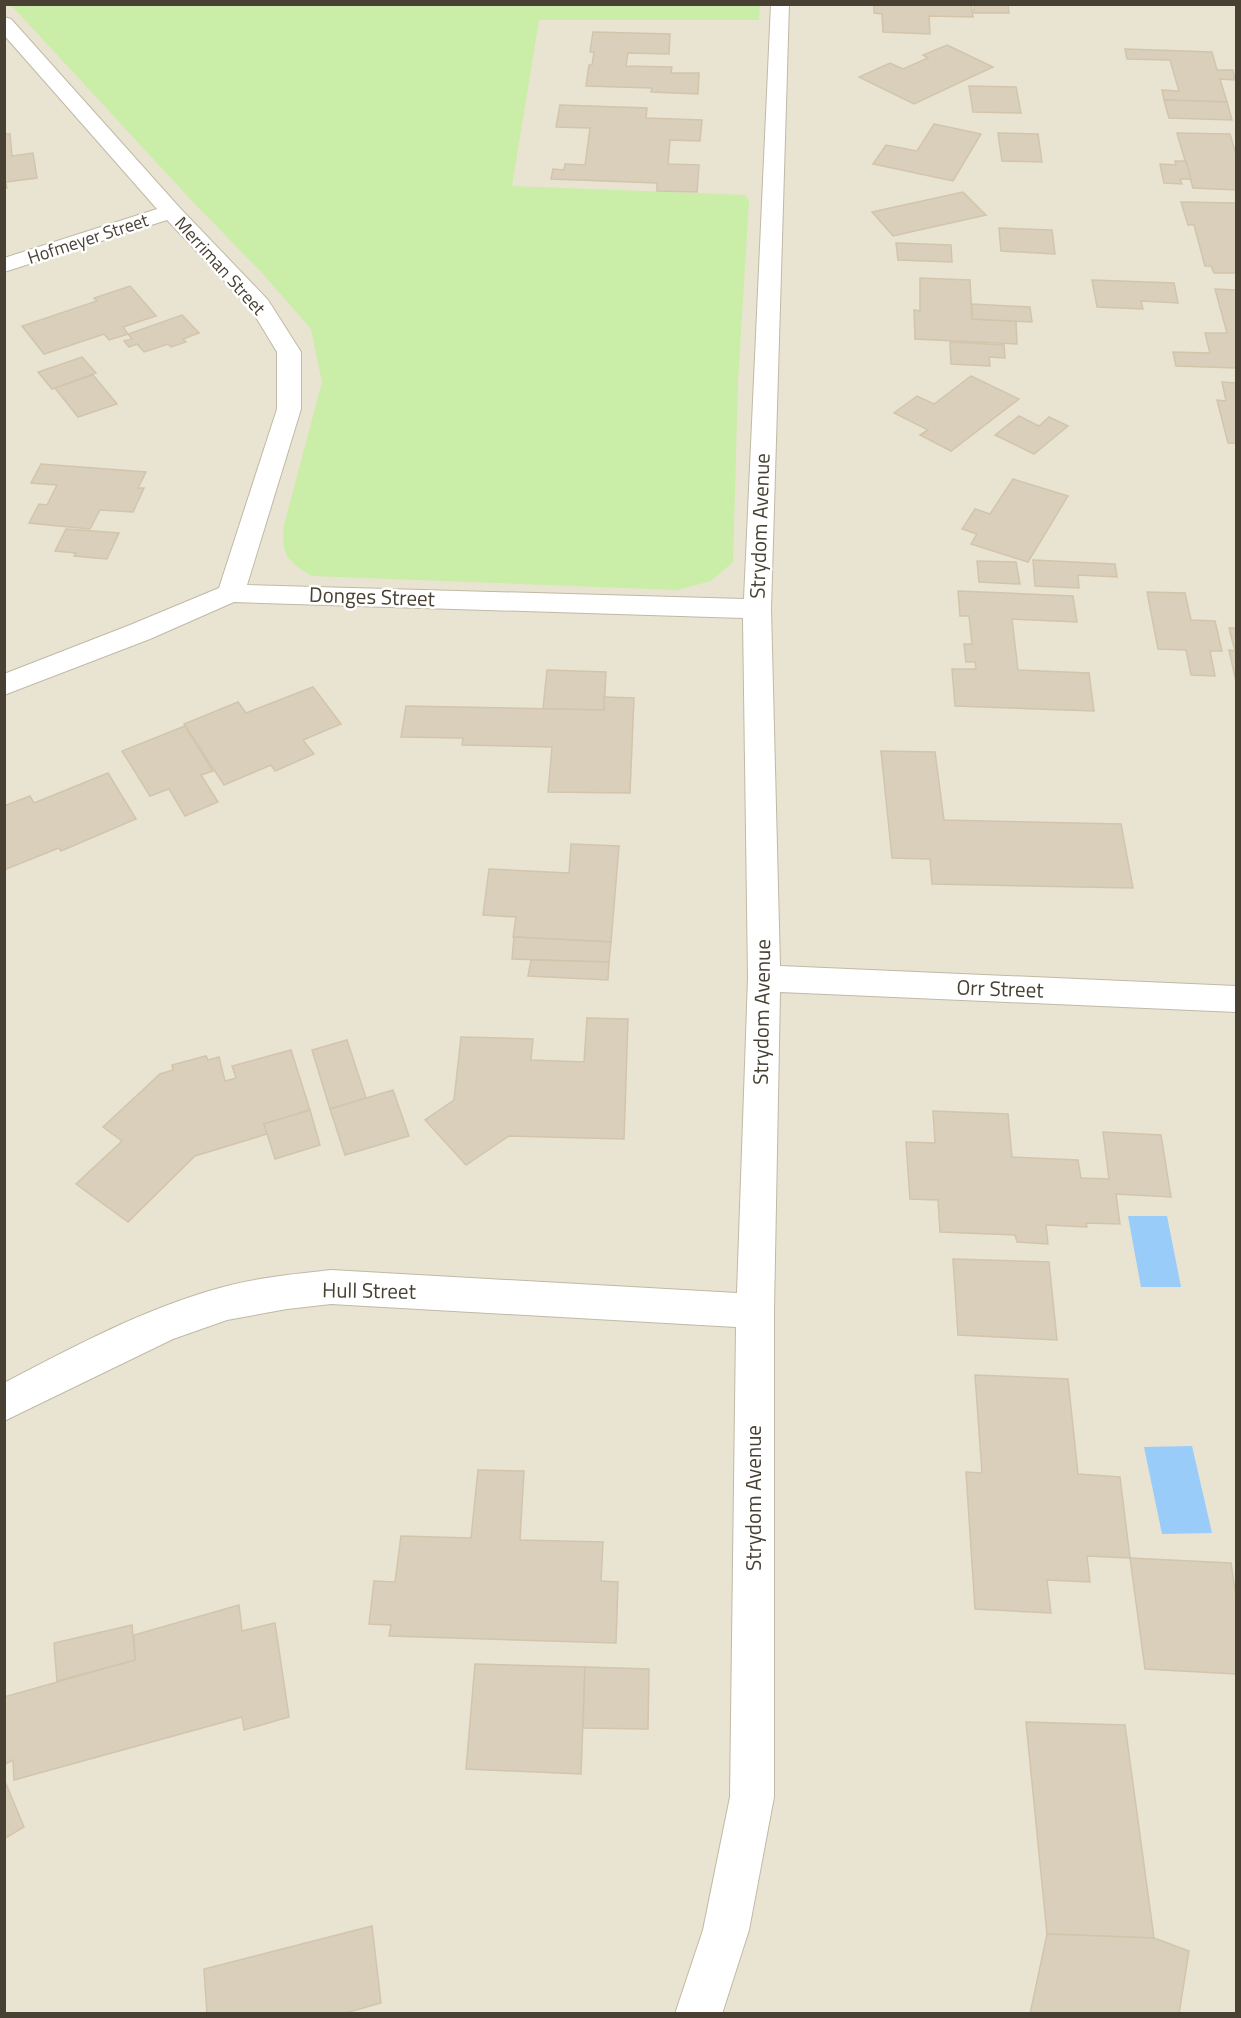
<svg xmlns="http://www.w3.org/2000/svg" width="1241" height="2018" viewBox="0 0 1241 2018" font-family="'Titillium Web',sans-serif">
<rect width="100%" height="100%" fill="#f4f0e4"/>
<!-- residential -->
<rect fill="#e9e3d1" x="5" y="5" width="1231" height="2008"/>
<!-- green -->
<path fill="#caeda8" d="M 11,5 L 760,5 L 759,20 L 539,20 L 512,186 L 745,195 L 749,201 L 738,381 L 733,562 L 711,581 L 677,590 L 312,576 C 287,561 281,555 284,525 L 322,382 L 311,329 L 263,274 L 193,202 Z"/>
<!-- water -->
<g fill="#99ccf8">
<polygon points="1128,1216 1167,1216 1181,1287 1141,1287"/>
<polygon points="1192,1446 1212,1533 1162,1534 1144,1447"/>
</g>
<!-- building -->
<g fill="#dacfbb" stroke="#d2c5ab" stroke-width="1.5">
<polygon points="874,4 971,4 973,17 929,16 930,34 883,32 882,14 874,13"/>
<polygon points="974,4 1008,4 1009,13 974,13"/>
<polygon points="593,32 670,34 669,54 628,53 626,66 672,67 671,73 699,73 698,94 651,92 652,88 586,86 589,65 592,65 594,52 590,52"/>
<polygon points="947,45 993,67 914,104 859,77 890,63 903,69 928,58 923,55"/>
<polygon points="1125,49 1212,52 1217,70 1233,70 1235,80 1220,79 1227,102 1164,100 1162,90 1179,91 1170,60 1127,59"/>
<polygon points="969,86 1016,87 1021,113 973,112"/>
<polygon points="1164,100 1227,102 1232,120 1169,118"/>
<polygon points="560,105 647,108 646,118 702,120 700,141 670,140 668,164 699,165 697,192 657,191 657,183 551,179 553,169 564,170 565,164 585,165 590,128 556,127"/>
<polygon points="934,124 981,134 953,181 873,164 886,145 917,151"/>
<polygon points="998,133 1038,134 1042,162 1002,161"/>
<polygon points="1177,133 1230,134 1236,154 1236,190 1193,188"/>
<polygon points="4,134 10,134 12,156 33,153 37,178 6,182 7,188 4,188"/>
<polygon points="1175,161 1186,161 1191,179 1180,179 1182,184 1164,183 1160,164 1176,165"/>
<polygon points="963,192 986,215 893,236 872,212"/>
<polygon points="1181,202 1236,203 1236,273 1214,273 1211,266 1205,266 1194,225 1188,225"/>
<polygon points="999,228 1052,230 1055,254 1001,251"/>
<polygon points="896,243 951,245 952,262 898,260"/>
<polygon points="920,278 970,280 972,319 1016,321 1017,344 915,339 914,310 920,311"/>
<polygon points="1092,280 1174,283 1178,303 1141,301 1143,309 1097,307"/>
<polygon points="130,286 156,316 123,327 128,334 109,340 104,334 44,354 22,326 97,301 94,298"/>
<polygon points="1215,289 1236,290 1236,368 1176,366 1173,352 1210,353 1205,333 1227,333"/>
<polygon points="972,304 1030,307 1032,322 972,319"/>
<polygon points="182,315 199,333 183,339 186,342 171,347 168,344 144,352 137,344 129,347 124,341 132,339 128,334"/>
<polygon points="950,342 1004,345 1005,358 989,357 990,366 951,364"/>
<polygon points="82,357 96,373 52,389 38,372"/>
<polygon points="93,375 117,404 78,417 55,388"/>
<polygon points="971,376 1019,399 951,451 920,435 928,430 894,413 917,396 934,404"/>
<polygon points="1222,382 1236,383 1236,443 1228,443 1217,400 1226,401"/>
<polygon points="1019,416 1039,426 1049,417 1068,426 1034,454 995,435"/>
<polygon points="41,464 146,472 138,488 144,488 133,512 100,510 90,529 29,523 39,504 47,505 57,485 31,483"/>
<polygon points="1013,479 1068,496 1028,562 971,544 977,534 962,529 975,509 990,514"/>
<polygon points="66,529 119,533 107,559 74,556 76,553 55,551"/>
<polygon points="1033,560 1115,564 1117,577 1078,575 1079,588 1035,586"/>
<polygon points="977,561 1016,562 1020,584 979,582"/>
<polygon points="958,591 1073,596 1077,622 1012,619 1018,670 1089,673 1094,711 955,706 952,669 976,669 975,662 966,662 964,644 972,644 969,616 960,616"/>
<polygon points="1147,592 1185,593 1191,620 1215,621 1222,651 1210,651 1215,676 1191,675 1186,650 1158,649"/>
<polygon points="1229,628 1236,628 1236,682 1229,650 1235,651"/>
<polygon points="547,670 606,672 604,710 543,709"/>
<polygon points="313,687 341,724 303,740 314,754 275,771 271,765 224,785 184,724 238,702 246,713"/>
<polygon points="604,697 634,698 630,793 548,792 552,747 462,745 463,738 401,737 406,706 604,710"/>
<polygon points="185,726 213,771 201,775 218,802 185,816 169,789 150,796 122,751"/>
<polygon points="881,751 935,752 944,820 1121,824 1133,888 932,884 930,859 892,858"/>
<polygon points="108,773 136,819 61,851 59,848 4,870 4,806 30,796 34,803"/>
<polygon points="571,844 619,846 611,942 513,937 516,917 483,915 489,869 569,873"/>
<polygon points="514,937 611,942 609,962 512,959"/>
<polygon points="531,960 609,962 608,980 528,976"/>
<polygon points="587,1018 628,1019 624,1139 509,1136 466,1165 425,1120 454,1100 461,1037 533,1039 531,1060 584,1062"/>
<polygon points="347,1040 366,1098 330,1109 312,1050"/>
<polygon points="291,1050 310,1110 264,1124 267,1134 195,1156 128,1222 76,1184 122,1141 103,1127 160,1074 173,1070 172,1065 206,1056 208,1060 219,1057 225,1081 236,1078 232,1066"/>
<polygon points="393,1090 409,1136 345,1155 330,1109"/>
<polygon points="310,1110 320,1145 275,1159 264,1124"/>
<polygon points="933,1111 1008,1114 1012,1157 1078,1160 1081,1178 1109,1179 1103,1132 1161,1135 1171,1197 1116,1194 1120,1224 1086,1223 1087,1227 1046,1225 1048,1244 1017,1242 1015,1235 940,1232 938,1200 910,1199 906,1142 935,1143"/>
<polygon points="953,1259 1049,1262 1057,1340 958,1335"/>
<polygon points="975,1375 1068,1379 1078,1474 1120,1477 1130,1558 1087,1556 1090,1582 1047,1580 1051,1613 975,1609 966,1472 982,1473"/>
<polygon points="478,1470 524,1471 520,1540 603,1542 601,1581 618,1582 616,1643 389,1636 391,1625 369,1624 374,1581 395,1582 401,1536 471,1538"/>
<polygon points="1130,1558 1231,1563 1236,1597 1236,1674 1145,1669"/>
<polygon points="239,1605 242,1631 275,1623 289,1717 244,1730 242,1717 14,1780 13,1760 4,1765 4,1697 135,1660 134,1635"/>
<polygon points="132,1625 135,1660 57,1681 54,1643"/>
<polygon points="475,1664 585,1667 581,1774 466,1769"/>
<polygon points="585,1667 649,1669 648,1729 583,1728"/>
<polygon points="1026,1722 1125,1725 1154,1938 1047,1934"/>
<polygon points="4,1779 24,1827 4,1839"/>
<polygon points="372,1926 381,2003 342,2014 207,2014 204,1969"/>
<polygon points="1047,1934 1154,1938 1189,1951 1179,2014 1030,2014"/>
</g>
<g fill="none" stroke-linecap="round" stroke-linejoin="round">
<defs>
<path id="minor" d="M 771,4 L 789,4 L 771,609 L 780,966 L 1236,986 L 1236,1012 L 780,992 L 774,1311 L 774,1797 L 749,1930 L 722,2014 L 675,2014 L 703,1930 L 730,1797 L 736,1327 L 331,1304 L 287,1309 L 227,1320 L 173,1339 L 4,1421 L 4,1383 C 75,1346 149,1306 227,1286 C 261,1277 296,1274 331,1270 L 737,1293 L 748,978 L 743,618 L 234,602 L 150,639 L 4,695 L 4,674 L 130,625 L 219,588 L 277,409 L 277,352 L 251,309 L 167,220 L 4,272 L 4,258 L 157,209 L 4,35 L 4,17 L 11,19 L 179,207 L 268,300 L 301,352 L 301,409 L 247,585 L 744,599 Z"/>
</defs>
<!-- minor casing -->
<use href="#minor" stroke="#c0b9a6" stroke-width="2"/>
<!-- minor -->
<use href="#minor" fill="#fff" fill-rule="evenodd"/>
</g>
<g text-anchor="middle" stroke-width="5" stroke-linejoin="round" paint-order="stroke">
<!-- far-street labels -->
<g font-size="18" fill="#474033" stroke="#fff">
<text transform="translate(88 239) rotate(-18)" y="6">Hofmeyer Street</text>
<text transform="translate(220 266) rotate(48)" y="6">Merriman Street</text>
</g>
<!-- street labels -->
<g font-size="21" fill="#474033" stroke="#fff">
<text transform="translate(760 526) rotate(-88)" y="7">Strydom Avenue</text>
<text transform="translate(372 597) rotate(2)" y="7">Donges Street</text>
<text transform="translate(1000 989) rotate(2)" y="7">Orr Street</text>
<text transform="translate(762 1012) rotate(-89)" y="7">Strydom Avenue</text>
<text transform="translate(369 1291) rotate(1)" y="7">Hull Street</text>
<text transform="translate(754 1498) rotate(-90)" y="7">Strydom Avenue</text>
</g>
</g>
<!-- border -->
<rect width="1241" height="2018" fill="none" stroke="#474033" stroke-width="12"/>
</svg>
